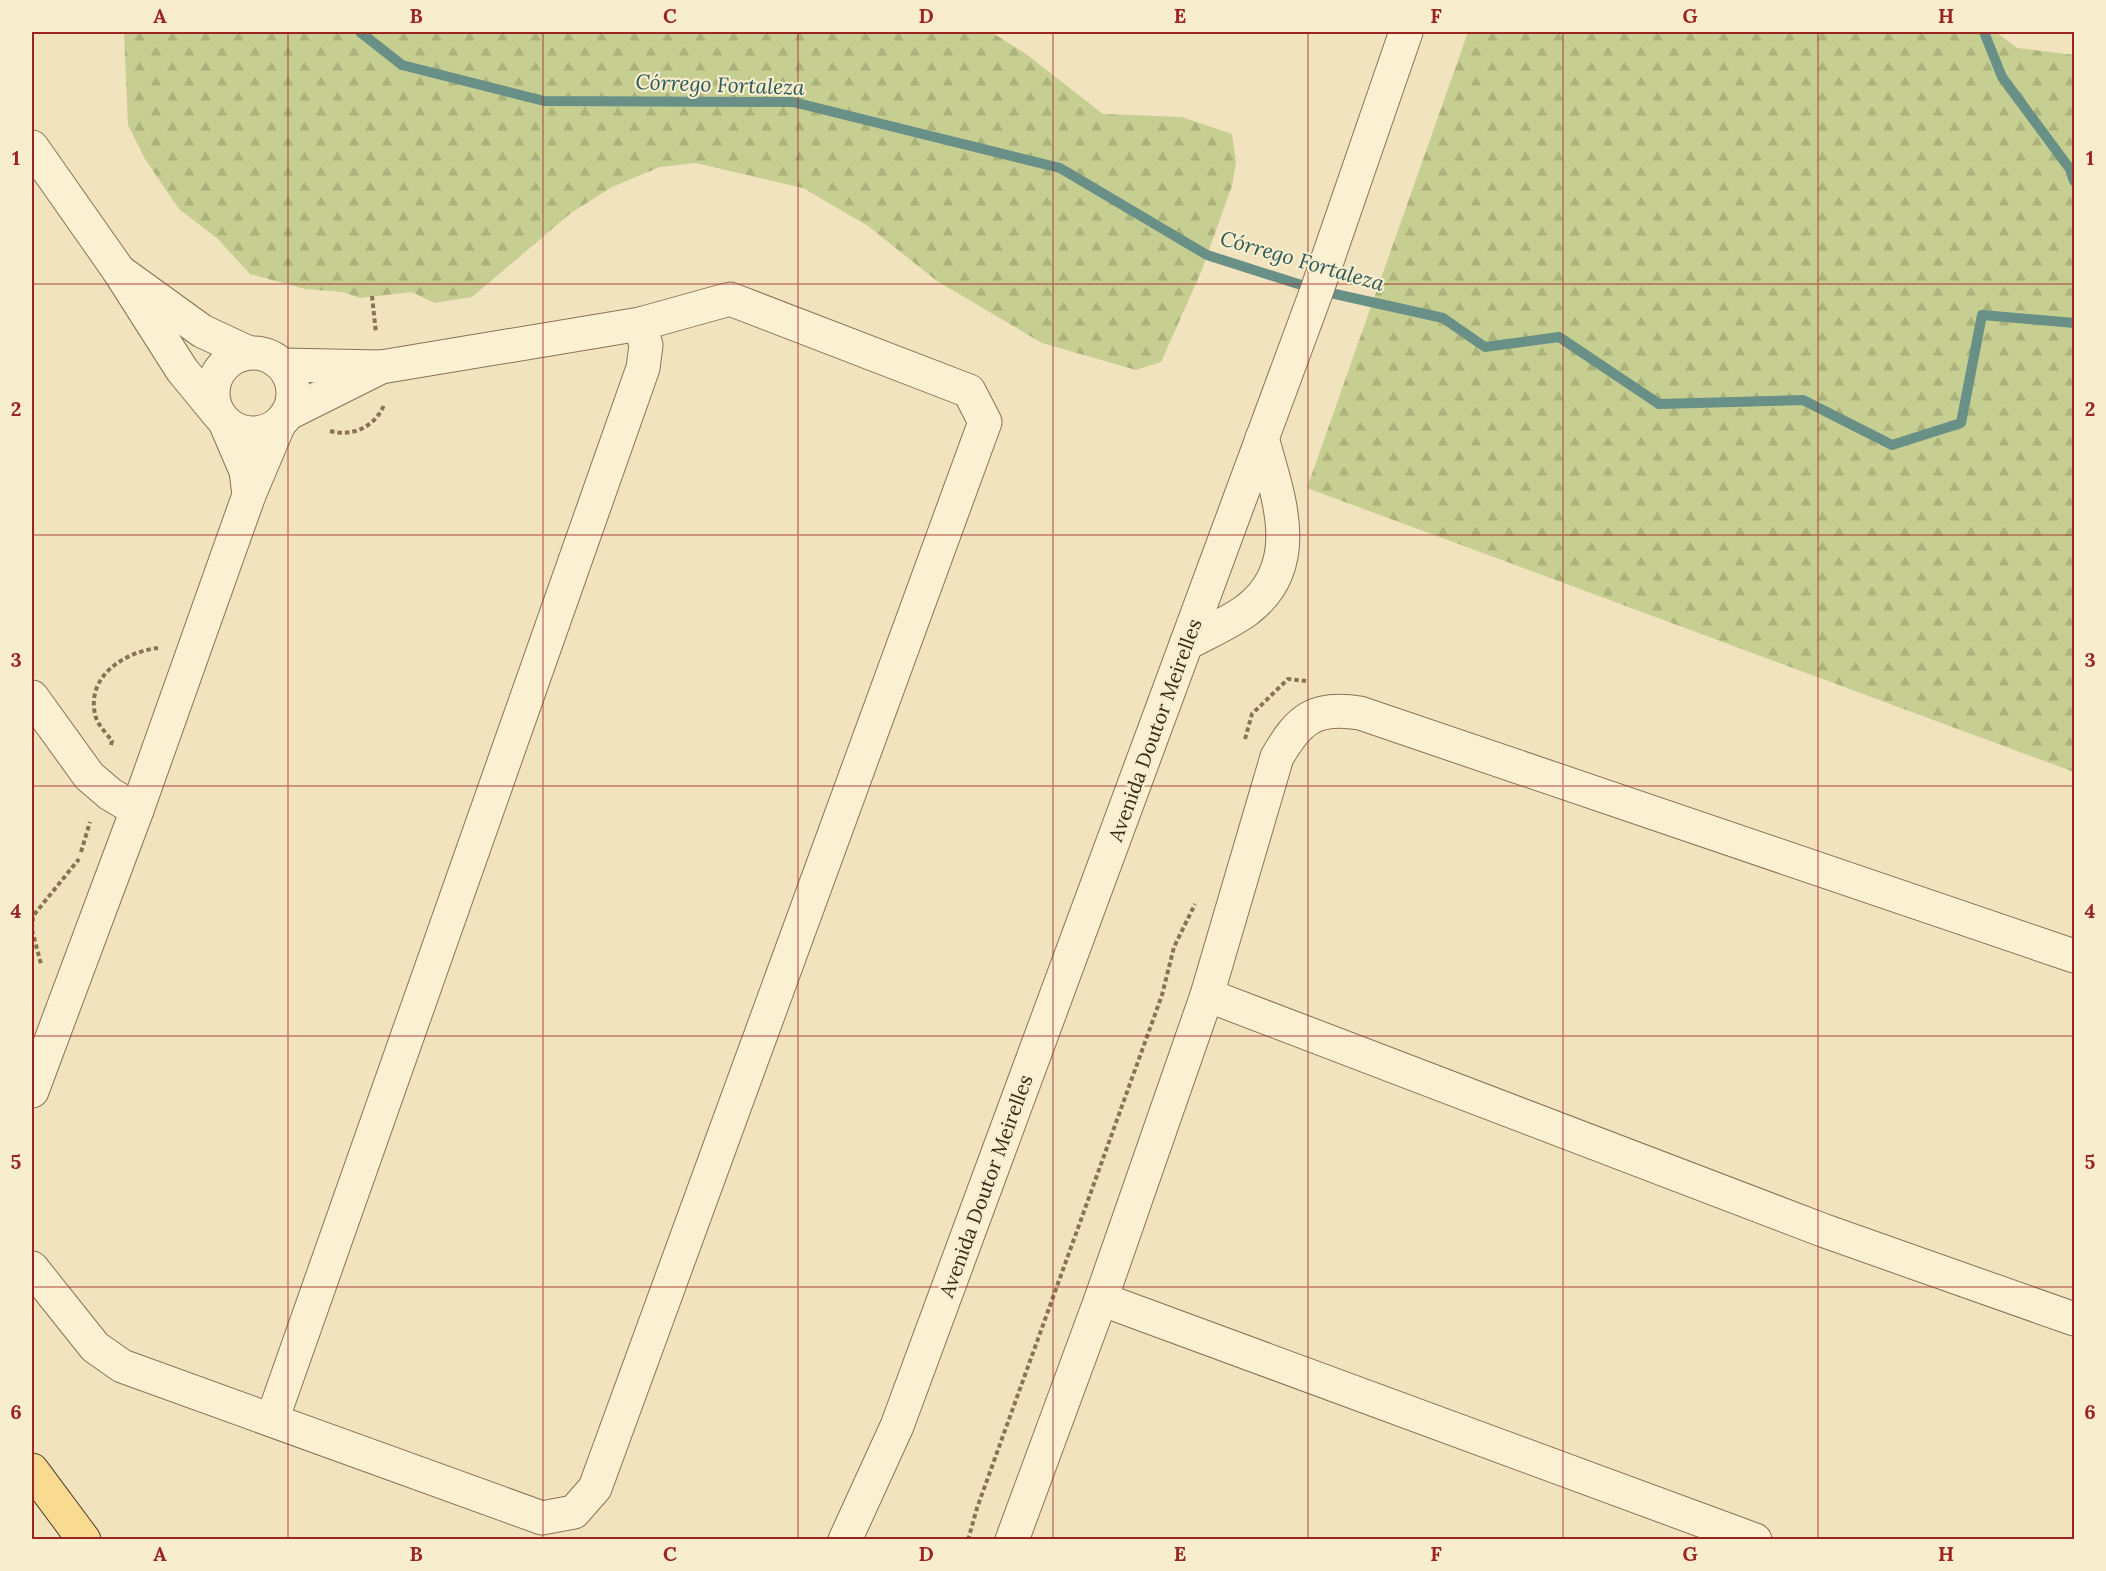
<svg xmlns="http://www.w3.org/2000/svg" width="2106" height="1571" viewBox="0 0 2106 1571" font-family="Lora,serif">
<defs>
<pattern id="forest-firs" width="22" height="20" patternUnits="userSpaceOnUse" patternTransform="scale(1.5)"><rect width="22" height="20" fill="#c6cf91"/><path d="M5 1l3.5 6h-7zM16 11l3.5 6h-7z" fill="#abb27c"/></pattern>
</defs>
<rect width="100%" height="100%" fill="#f1e3bd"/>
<!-- forest -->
<g fill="url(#forest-firs)">
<polygon points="124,32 991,32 1026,54 1103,114 1182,117 1232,134 1236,162 1232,186 1201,272 1161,362 1136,370 1042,343 937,281 868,226 803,188 696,163 660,167 612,187 571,213 472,297 434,303 412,292 360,298 343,292 305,289 250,274 218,239 179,209 145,159 128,125"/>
<polygon points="1468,32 1996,32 2017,48 2074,55 2074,772 1307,488"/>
</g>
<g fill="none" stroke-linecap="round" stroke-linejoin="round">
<!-- stream -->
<g stroke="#689087" stroke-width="10">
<polyline points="360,32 402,65 544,101 793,102 1060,168 1207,255 1317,290 1443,318 1485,347 1559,337 1659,404 1803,400 1892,445 1961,423 1982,315 2074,323"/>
<polyline points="1984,32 2002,77 2070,169 2074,181"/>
</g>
<defs>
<g id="minor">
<polyline points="32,147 119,271"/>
<circle cx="253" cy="393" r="40"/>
<polyline points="283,365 381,367 287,414"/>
<polyline points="219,415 182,370 119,271 202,331 247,352"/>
<polyline points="225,422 246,471 249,495 279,424"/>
<path d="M 1186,644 C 1206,633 1229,623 1247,610 C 1306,565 1278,496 1262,438"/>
<polyline points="32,697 89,776 110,794 137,810"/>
<polyline points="1207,995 1825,1231 2074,1319"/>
<polyline points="32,1091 137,810 249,495"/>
<polyline points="32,1268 95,1347 122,1366 542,1518 574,1512 595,1488 985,422 969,391 730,299 640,324 381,367"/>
<polyline points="1101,1299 1755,1540"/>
<polyline points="272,1420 643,368 646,345 640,324"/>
<polyline points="845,1540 897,1426 1317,290 1406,32"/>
<path d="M 1012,1540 L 1101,1299 L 1207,995 L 1277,757 C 1299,719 1314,706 1360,713 L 2074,956"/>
</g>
<polyline id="major" points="32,1470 84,1540"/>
</defs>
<!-- minor casing -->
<use href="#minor" stroke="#8a7355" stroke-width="35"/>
<!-- major casing -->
<use href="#major" stroke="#57402a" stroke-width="35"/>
<!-- path -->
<g stroke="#8a7355" stroke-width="4" stroke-dasharray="4.5 3" stroke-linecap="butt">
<polyline points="372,296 376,333"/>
<path d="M 330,431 C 352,437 375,427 384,405"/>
<polyline points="1245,739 1252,714 1288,679 1306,681"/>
<path d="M 111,745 L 112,741 C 107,734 99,726 96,718 C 84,677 124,652 158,648"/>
<polyline points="81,852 90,822"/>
<polyline points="32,929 33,916 79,859"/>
<polyline points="32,930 41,964"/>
<polyline points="968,1540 977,1508 1162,995 1174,947 1195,904"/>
</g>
<!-- minor -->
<use href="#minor" stroke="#fbf0d1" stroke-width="33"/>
<!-- major -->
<use href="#major" stroke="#f8db91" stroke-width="33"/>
</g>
<!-- grid -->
<path fill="none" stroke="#9d2321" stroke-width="1.5" stroke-opacity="0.55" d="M 288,32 L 288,1540M 543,32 L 543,1540M 798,32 L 798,1540M 1053,32 L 1053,1540M 1308,32 L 1308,1540M 1563,32 L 1563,1540M 1818,32 L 1818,1540M 32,284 L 2074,284M 32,535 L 2074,535M 32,786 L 2074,786M 32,1036 L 2074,1036M 32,1287 L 2074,1287"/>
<g text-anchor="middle" stroke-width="4.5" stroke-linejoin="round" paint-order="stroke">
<!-- street labels -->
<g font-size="20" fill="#382a1b" stroke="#f8edcd">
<text transform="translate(1155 730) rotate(-70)" y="7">Avenida Doutor Meirelles</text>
<text transform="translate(986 1186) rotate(-70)" y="7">Avenida Doutor Meirelles</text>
</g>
<!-- water labels -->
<g font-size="21" font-style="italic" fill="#295958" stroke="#f8edcd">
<text transform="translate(720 85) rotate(2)" y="7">Córrego Fortaleza</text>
<text transform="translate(1302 261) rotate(16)" y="7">Córrego Fortaleza</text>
</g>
</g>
<!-- border -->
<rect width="2106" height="1571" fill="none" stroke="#f8edcd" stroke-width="66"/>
<rect x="33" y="33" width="2040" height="1505" fill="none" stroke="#9d2321" stroke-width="2"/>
<g font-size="20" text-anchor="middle" font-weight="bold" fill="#9d2321">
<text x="160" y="23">A</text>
<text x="416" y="23">B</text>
<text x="670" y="23">C</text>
<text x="926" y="23">D</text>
<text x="1180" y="23">E</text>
<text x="1436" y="23">F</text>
<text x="1690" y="23">G</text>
<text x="1946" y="23">H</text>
<text x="16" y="165">1</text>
<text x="2090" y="165">1</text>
<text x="16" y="416">2</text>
<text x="2090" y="416">2</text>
<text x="16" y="667">3</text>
<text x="2090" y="667">3</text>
<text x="16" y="918">4</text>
<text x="2090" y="918">4</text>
<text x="16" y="1169">5</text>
<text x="2090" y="1169">5</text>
<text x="16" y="1419">6</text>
<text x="2090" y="1419">6</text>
<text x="160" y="1561">A</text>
<text x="416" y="1561">B</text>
<text x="670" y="1561">C</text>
<text x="926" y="1561">D</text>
<text x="1180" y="1561">E</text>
<text x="1436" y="1561">F</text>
<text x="1690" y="1561">G</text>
<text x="1946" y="1561">H</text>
</g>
</svg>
